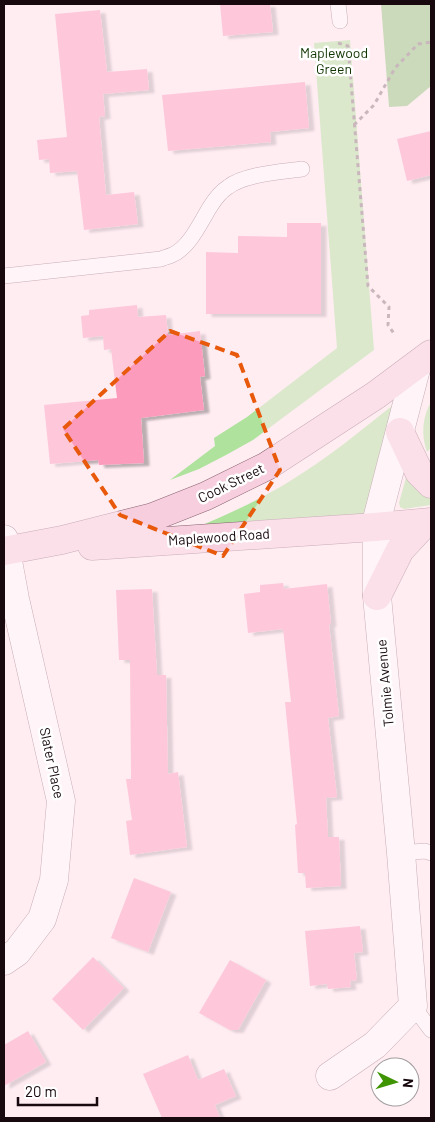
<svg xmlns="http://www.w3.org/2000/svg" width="435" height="1122" viewBox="0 0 435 1122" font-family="Barlow,sans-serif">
<defs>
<filter id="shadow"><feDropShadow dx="5.5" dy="3" stdDeviation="1" flood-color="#0004"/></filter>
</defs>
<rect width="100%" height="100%" fill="#ffedf2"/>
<!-- green -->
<g fill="#afe29d">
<polygon points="350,40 374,350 253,440 226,455 199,469 170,480 215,446 214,438 247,417 337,348 314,43"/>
<path d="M 398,401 L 369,513 L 202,532 L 200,526 C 231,513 261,499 290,481 C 328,458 363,429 398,401 Z"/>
<path d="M 431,402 L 431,448 L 427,452 C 421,436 422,417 431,402 Z"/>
<polygon points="407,474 431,494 431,505 404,509 400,507 399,503"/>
</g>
<!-- forest -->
<polygon fill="#8ac375" points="381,4 431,4 431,86 407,106 389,107"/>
<!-- building -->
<g fill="#fd9bbd" filter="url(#shadow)">
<polygon points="220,4 270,4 273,32 223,36"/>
<polygon points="100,10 107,72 147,69 149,90 103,94 105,116 99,117 106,195 134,192 138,224 84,230 77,171 50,173 49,159 39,160 37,140 67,137 55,14"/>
<polygon points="305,82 309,128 270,132 271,142 168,151 162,95"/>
<polygon points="431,131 431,175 407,181 397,139"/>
<polygon points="287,223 321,223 321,314 206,314 206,252 238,253 238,236 287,237"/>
<polygon points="137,305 138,317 166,315 168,335 200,331 205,376 200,377 204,410 141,418 144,463 99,465 98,460 50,464 44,405 117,398 111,349 104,350 103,336 83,338 81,316 89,315 89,310"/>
<polygon points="283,583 284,589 327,584 331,624 329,624 339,716 328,718 337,797 326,798 328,837 339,837 341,886 306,888 305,873 298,873 295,825 297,824 285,702 291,702 283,629 248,633 244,594 260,592 260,585"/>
<polygon points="152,589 157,675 166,675 168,774 178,772 187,847 130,855 126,821 132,820 126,779 131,779 130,660 119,660 116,590"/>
<polygon points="134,878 171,892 148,952 111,938"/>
<polygon points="360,926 363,952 354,953 357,980 350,981 351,987 328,989 327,984 310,986 305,931"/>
<polygon points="93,957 124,988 83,1030 52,999"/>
<polygon points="230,960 266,980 238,1030 230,1030 199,1013"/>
<polygon points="28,1031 46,1062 4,1086 4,1045"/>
<polygon points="188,1055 198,1080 224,1069 236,1096 215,1105 220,1118 162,1118 143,1074"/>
</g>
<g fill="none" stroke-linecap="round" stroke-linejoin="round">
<defs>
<g id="lane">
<polyline points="338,4 340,21"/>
<path d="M 4,276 L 161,259 C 164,257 168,257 172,255 C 190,247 200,223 210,207 C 215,199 220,192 228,187 C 245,174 281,172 302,169"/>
<polyline points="401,853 425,851 431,853"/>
<polyline points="413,1006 431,1030"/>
</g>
<g id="street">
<polyline points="4,539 15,599 61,801 54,880 42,919 17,952 4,961"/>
<polyline points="330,1076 375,1045 413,1006 401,853 377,596 377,546 375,527 417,365"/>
</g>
<g id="secondary">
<polyline points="400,432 419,472 431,484"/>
<polyline points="92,546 375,527 431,522"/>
<polyline points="4,551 62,540 153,517 206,496 267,466 376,395 431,354"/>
<polyline points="377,596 400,550 425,523"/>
</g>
</defs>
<!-- lane casing -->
<use href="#lane" stroke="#88636f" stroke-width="16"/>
<!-- street casing -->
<use href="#street" stroke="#88636f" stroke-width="29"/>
<!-- secondary casing -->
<use href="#secondary" stroke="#88636f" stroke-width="29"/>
<!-- path -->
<g stroke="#87777c" stroke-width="3" stroke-dasharray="4 4" stroke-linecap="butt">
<polyline points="338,43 348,46 368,286 389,307 388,325 395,335"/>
<polyline points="354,125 374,105 395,68 418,44 431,42"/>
</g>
<!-- lane -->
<use href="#lane" stroke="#fff" stroke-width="15"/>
<!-- street -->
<use href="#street" stroke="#fff" stroke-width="28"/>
<!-- secondary -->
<use href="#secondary" stroke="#f7cede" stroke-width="28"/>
</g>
<!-- marked area -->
<path d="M0 0H435V1122H0ZM 170,331 L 237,355 L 280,470 L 223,556 L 120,515 L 63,429 Z" fill="#ffedf2" fill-opacity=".55" fill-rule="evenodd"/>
<path fill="none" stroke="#e8590c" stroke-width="4" stroke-dasharray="10 6" stroke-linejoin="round" d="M 170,331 L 237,355 L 280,470 L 223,556 L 120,515 L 63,429 Z"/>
<g text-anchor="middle" stroke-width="5" stroke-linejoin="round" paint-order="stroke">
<!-- park labels -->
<g font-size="14" fill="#103500" stroke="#fff">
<text x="334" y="58">Maplewood<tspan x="334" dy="16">Green</tspan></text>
</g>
<!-- street labels -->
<g font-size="14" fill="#17090e" stroke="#fff">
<text transform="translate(231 483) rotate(-26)" y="5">Cook Street</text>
<text transform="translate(219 537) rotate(-4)" y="5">Maplewood Road</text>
<text transform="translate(385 683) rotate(-95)" y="5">Tolmie Avenue</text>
<text transform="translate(52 763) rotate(78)" y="5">Slater Place</text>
</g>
</g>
<!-- border -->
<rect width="435" height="1122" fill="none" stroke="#17090e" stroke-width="10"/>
<!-- north arrow -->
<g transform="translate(395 1082) rotate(95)"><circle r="24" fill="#ffffff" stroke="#a29d9f"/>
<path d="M0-4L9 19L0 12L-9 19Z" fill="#3e9403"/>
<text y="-8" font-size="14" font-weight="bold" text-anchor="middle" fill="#17090e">N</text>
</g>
<!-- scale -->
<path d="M18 1097v8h79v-8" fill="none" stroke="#17090e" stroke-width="2.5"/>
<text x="25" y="1097" font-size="15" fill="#17090e" stroke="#ffffff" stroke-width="4" paint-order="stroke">20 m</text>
</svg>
